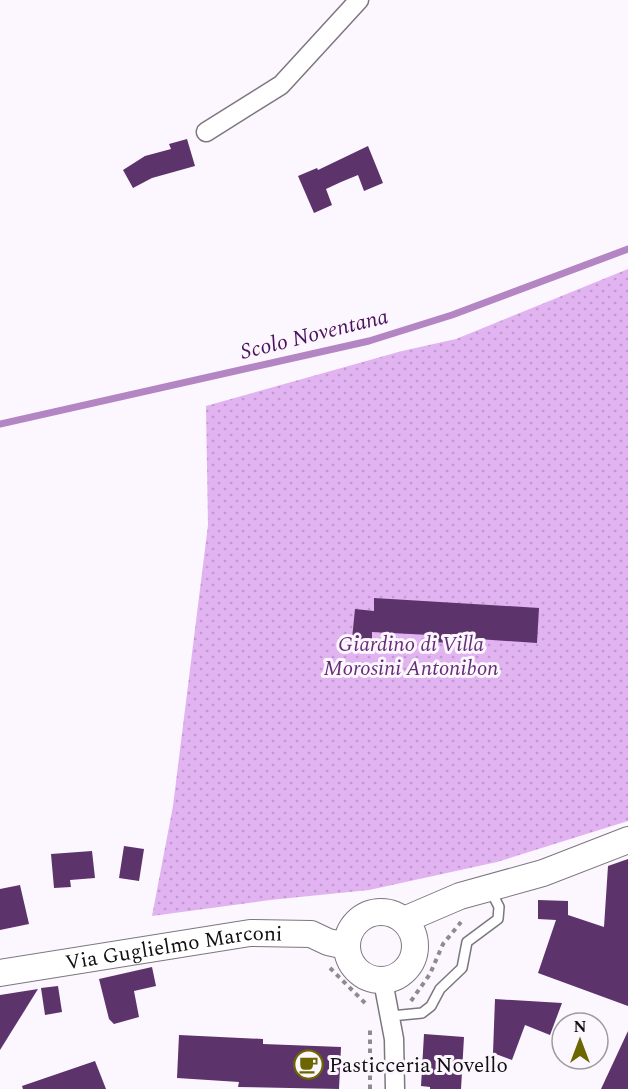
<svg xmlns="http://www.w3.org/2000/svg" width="628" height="1089" viewBox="0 0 628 1089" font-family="Spectral,serif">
<defs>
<pattern id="garden-dots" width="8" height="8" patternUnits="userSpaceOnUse" patternTransform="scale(1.5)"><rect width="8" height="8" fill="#e1b3f1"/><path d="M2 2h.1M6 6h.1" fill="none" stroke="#c099ce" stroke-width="1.8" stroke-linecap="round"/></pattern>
</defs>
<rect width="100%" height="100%" fill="#fcf6fe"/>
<!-- garden -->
<polygon fill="url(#garden-dots)" points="628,269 628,821 497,862 369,890 270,900 152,916 173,806 208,525 206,406 402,351 456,339"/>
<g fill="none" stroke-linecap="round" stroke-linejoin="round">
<!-- stream -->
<polyline stroke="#b386c3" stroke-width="7" points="0,424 369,341 452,315 628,249"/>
</g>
<!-- building -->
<g fill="#5c336a">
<polygon points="187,139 195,166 152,178 133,188 123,170 145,156 171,149 169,144"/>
<polygon points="368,146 383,183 364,191 358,175 341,182 326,189 332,205 314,213 298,176 317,168 318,170"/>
<polygon points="374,598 539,608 537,643 478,639 478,644 430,642 430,635 372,632 372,640 352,639 355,609 374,611"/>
<polygon points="124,846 144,849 139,881 119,878"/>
<polygon points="92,851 95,878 70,880 71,887 54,888 51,854"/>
<polygon points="628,859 628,1006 538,973 556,920 538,919 538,900 568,901 568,915 604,927 608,866"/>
<polygon points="20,885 29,924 0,930 0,889"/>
<polygon points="152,967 156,986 134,991 139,1017 114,1024 109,1019 99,979"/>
<polygon points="58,986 62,1012 45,1015 41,988"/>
<polygon points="38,989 0,1050 0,995"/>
<polygon points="495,999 562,1003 550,1035 525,1025 512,1060 493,1053"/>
<polygon points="628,1031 628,1089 601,1089"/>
<polygon points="424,1034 464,1037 461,1089 430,1089 430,1087 421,1086"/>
<polygon points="179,1035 263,1039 263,1044 341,1047 339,1089 238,1087 239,1082 177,1078"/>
<polygon points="95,1061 106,1089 23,1089 22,1086"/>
</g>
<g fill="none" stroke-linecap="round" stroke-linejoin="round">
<defs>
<polyline id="lane" points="391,1016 422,1013 431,1006 440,989 462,968 467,942 498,919 499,907 490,889"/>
<g id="street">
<polyline points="206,132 281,85 359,0"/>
<polyline points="383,981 394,1039 395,1089"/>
</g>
<g id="secondary">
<circle cx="381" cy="946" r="34"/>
<polyline points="404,920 460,896 543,873 628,840"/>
<path id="s1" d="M 0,973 L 250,933 L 311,934 L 328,942 L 346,946"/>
</g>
</defs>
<!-- lane casing -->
<use href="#lane" stroke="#7d767f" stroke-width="12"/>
<!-- street casing -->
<use href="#street" stroke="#7d767f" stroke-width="21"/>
<!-- secondary casing -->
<use href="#secondary" stroke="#7d767f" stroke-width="28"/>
<!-- path -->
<g stroke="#8e8a90" stroke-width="4" stroke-dasharray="4.5 4.5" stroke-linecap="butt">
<polyline points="330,968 367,1005"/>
<polyline points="411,1001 430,974 443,944 461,922"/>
<polyline points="370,1089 370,1030"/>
</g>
<!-- lane -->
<use href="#lane" stroke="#fff" stroke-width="9"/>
<!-- street -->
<use href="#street" stroke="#fff" stroke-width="18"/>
<!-- secondary -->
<use href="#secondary" stroke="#fff" stroke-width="26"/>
</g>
<!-- icons -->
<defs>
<symbol id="cafe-ring" viewBox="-11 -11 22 22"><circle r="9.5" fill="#fcf6fe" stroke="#6b6600" stroke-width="1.5"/><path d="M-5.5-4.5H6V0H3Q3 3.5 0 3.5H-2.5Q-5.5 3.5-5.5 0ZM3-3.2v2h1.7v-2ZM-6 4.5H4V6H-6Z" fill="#6b6600"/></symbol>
</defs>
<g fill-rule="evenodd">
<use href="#cafe-ring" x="292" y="1048" width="33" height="33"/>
</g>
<g text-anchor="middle" stroke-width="6" stroke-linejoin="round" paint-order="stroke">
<!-- park labels -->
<g font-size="21" font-style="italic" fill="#652d77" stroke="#fcf6fe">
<text x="411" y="651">Giardino di Villa<tspan x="411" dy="24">Morosini Antonibon</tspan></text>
</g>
<!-- street labels -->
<g font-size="21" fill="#110f12" stroke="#fcf6fe">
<text dy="7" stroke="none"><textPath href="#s1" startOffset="176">Via Guglielmo Marconi</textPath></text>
</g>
<!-- poi labels -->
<g font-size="21" fill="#110f12" stroke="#fcf6fe" text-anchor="start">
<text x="329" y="1072">Pasticceria Novello</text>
</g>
<!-- water labels -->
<g font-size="22" font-style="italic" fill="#4c125d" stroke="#fcf6fe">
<text transform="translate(314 333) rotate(-14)" y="8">Scolo Noventana</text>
</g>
</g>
<!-- north arrow -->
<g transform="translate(580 1041)"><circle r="28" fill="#fcf6fe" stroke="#9e9aa0" stroke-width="1.5"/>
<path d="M0-4.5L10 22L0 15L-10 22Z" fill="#6b6600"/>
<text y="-9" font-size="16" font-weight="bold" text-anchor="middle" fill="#110f12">N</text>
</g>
</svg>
